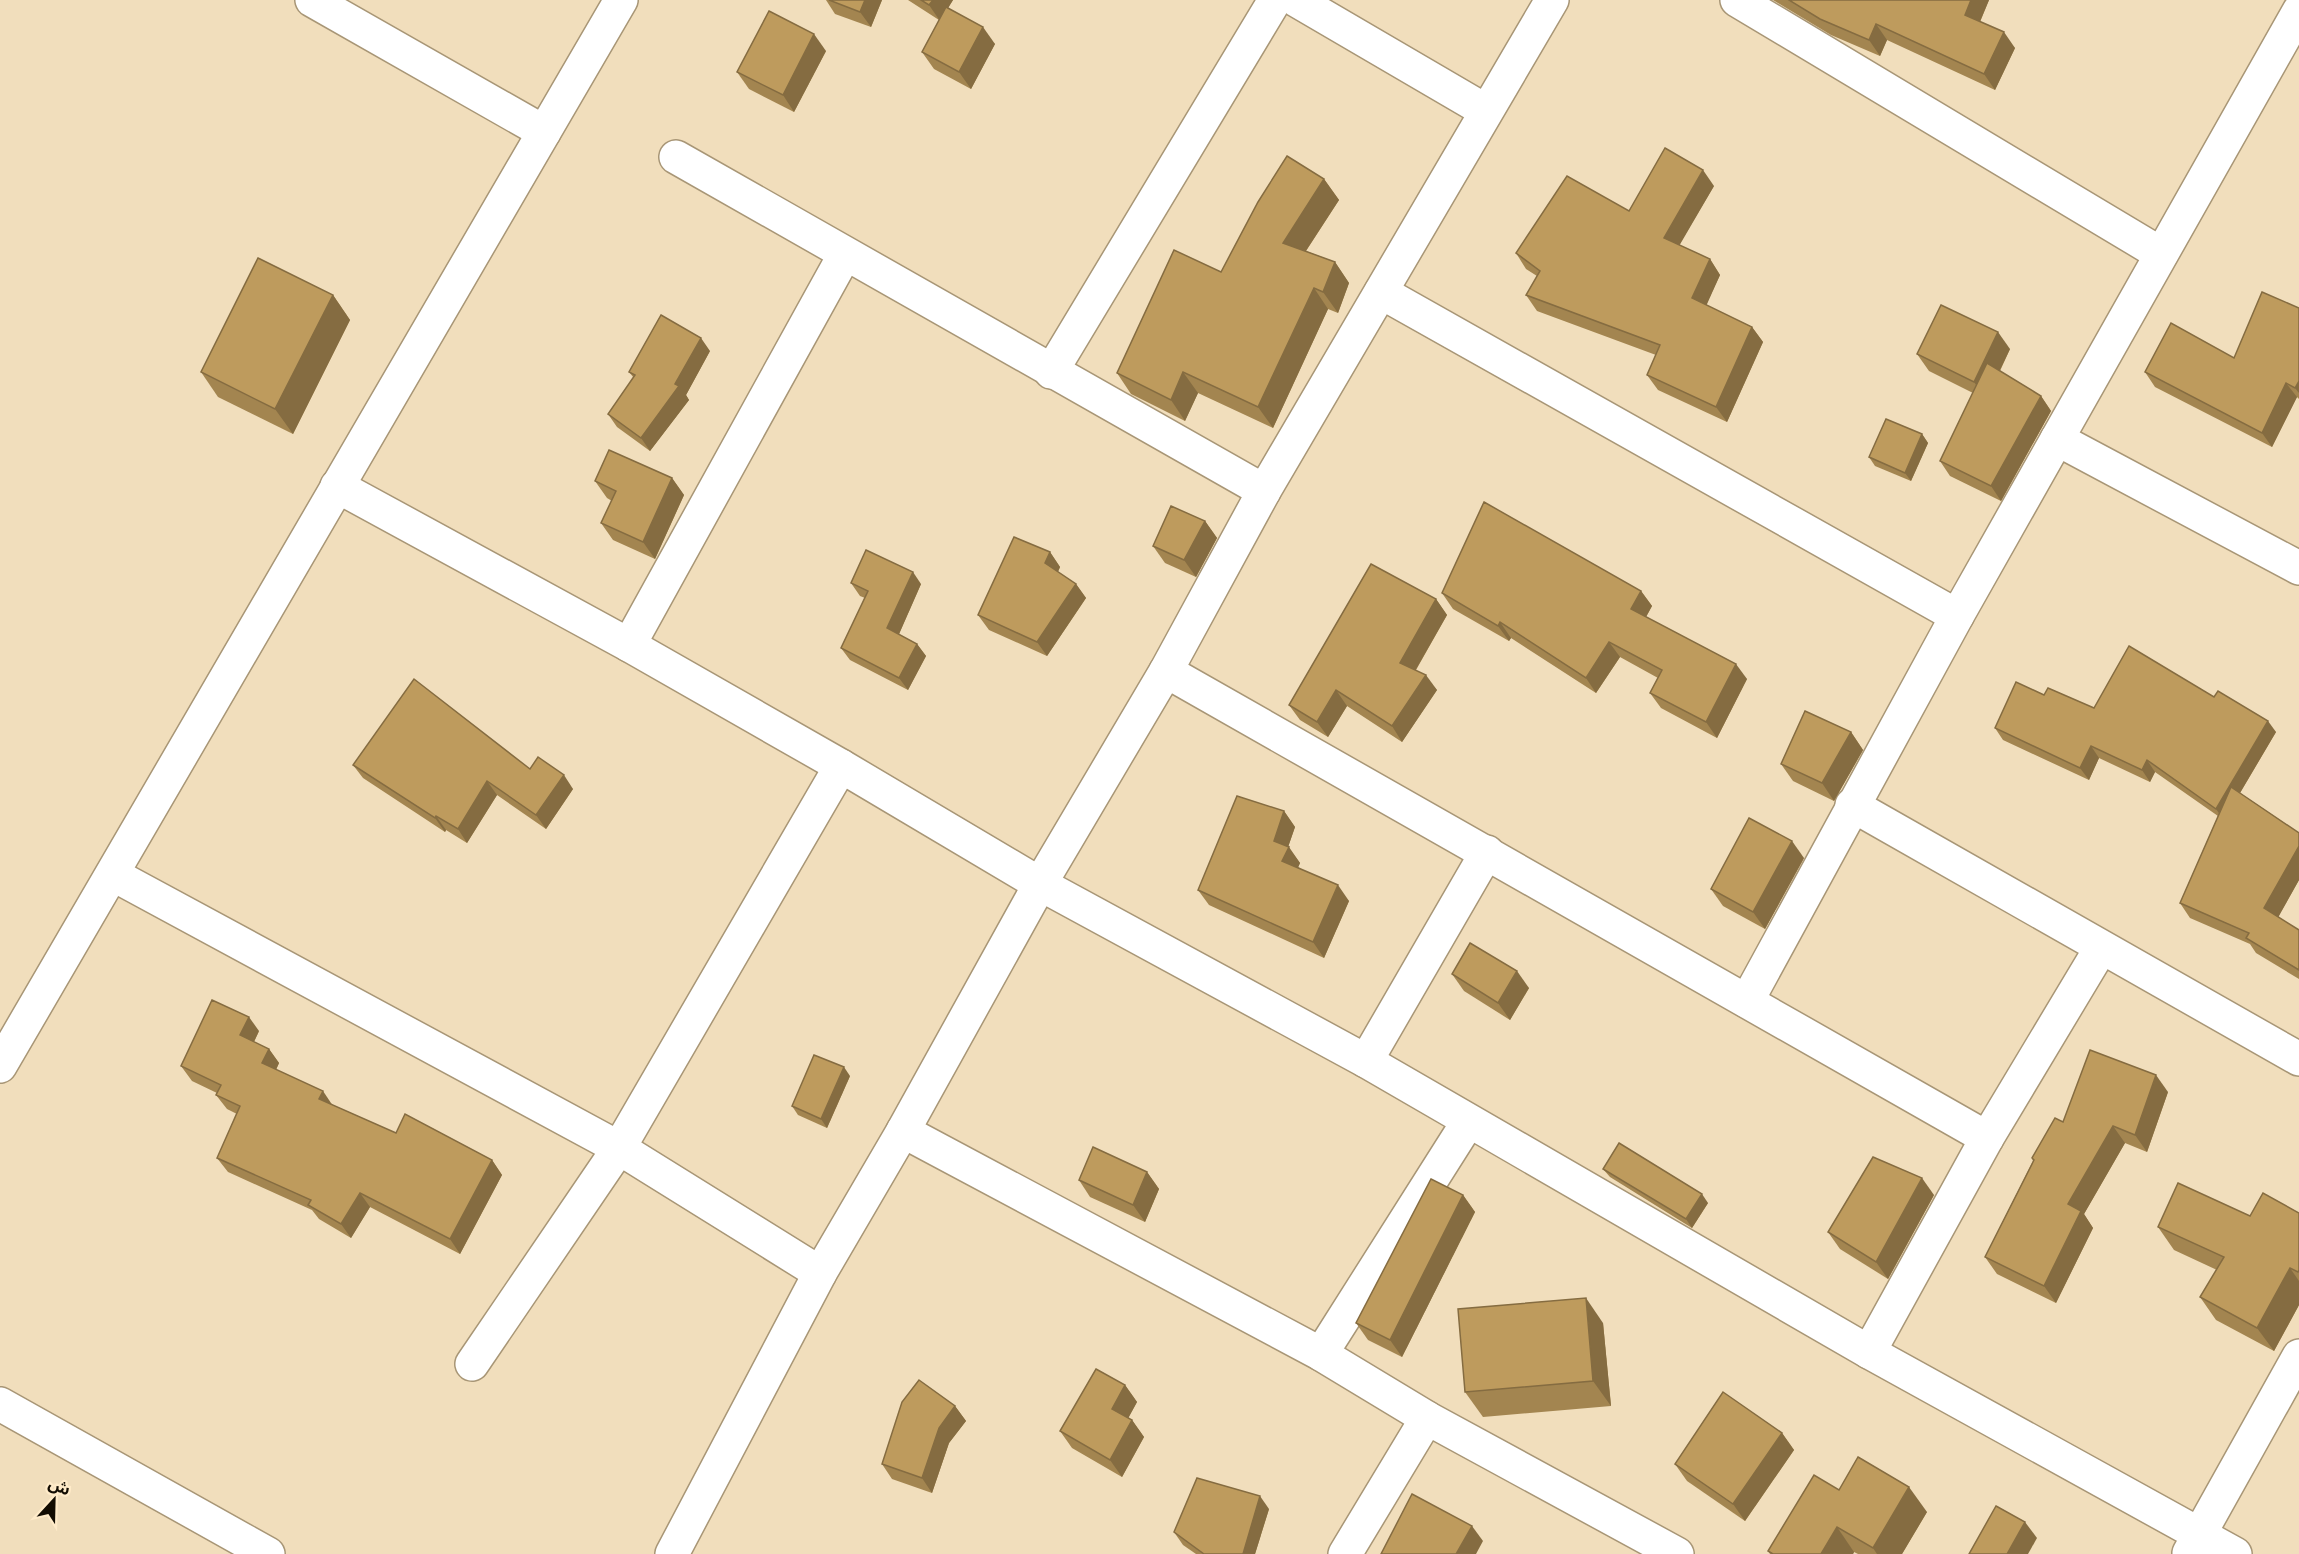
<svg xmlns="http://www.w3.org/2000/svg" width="2299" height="1554" viewBox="0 0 2299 1554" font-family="'PT Serif','Noto Sans Arabic',serif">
<rect width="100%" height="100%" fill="#f1debc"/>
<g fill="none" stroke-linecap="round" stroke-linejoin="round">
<defs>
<g id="minor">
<polyline points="312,0 544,132"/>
<polyline points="1296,0 1486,111"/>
<polyline points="1737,0 2161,254"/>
<polyline points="676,157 1264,491"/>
<polyline points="1381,292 1957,616"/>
<polyline points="1051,372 1275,0"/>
<polyline points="2057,439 2299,568"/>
<polyline points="337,486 629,645 841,766 1040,884 1366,1061 1869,1352 2235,1554"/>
<polyline points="629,645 845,254"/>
<polyline points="1166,671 1987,1138"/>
<polyline points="1852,805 2299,1059"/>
<polyline points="114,875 619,1148 820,1273"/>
<polyline points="1747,1001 1957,616 2299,11"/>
<polyline points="1366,1061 1487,852"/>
<polyline points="0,1066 621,0"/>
<polyline points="903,1131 1321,1354 1427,1418 1677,1554"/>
<polyline points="1869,1352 1987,1138 2101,948"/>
<polyline points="1321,1354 1468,1122"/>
<polyline points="472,1364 619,1148 841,766"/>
<polyline points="2189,1553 2299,1356"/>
<polyline points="672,1554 820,1273 903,1131 1040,884 1166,671 1264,491 1552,0"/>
<polyline points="1345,1554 1427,1418"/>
</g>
<polyline id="tertiary" points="0,1404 268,1554"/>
</defs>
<!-- minor casing -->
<use href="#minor" stroke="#a89676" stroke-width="36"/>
<!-- tertiary casing -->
<use href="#tertiary" stroke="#a89676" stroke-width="36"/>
<!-- minor -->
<use href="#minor" stroke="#fff" stroke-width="33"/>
<!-- tertiary -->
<use href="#tertiary" stroke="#fff" stroke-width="33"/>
</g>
<!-- wall -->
<g fill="#a38550">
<polygon points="826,0 882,0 871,27 835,14"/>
<polygon points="908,0 953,0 948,8 995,44 971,89 934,69 922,52 939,20"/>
<polygon points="1773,0 1989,0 1980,22 2015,48 1995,90 1887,40 1880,56 1831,35"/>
<polygon points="826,51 794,112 749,89 737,72"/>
<polygon points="1324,179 1339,200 1306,251 1335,262 1349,283 1338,313 1328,309 1273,428 1198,393 1185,421 1131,394 1117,373 1221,272"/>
<polygon points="1714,186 1679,245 1710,259 1720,275 1706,305 1752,327 1763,342 1727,422 1658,390 1647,375 1656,355 1537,311 1526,295 1537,276 1526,269 1516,253 1629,211"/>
<polygon points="333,295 350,320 293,434 218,397 201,372"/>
<polygon points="2299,308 2299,399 2297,397 2272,447 2155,387 2145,372 2234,358"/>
<polygon points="2010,349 2000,371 2041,396 2051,411 2001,501 1950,476 1940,461 1973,393 1929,371 1917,354"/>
<polygon points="710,351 686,395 689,400 650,451 617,427 608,414 634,378 629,372"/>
<polygon points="1922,434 1928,443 1911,481 1875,466 1869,457"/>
<polygon points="672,478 684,495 655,559 613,540 601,523 612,501 607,498 595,481"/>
<polygon points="1205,521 1217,538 1196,577 1165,563 1153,546"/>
<polygon points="1050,552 1060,567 1058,572 1076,584 1086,598 1047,656 989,630 978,615"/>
<polygon points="851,583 921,584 899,634 917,644 926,656 908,690 850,660 841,648 865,598 860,596"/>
<polygon points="1641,591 1652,606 1646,617 1747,679 1717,738 1661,708 1650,693 1658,678 1620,657 1596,693 1511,638 1509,641 1453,609 1442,593"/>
<polygon points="1436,599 1447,615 1416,670 1437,690 1402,742 1347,706 1328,737 1300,720 1289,705"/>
<polygon points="2044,695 2094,708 2214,697 2276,732 2240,793 2299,833 2299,880 2278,917 2299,930 2299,979 2256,953 2250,944 2190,918 2180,903 2218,816 2155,772 2150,782 2099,758 2089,780 2003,740 1995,728"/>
<polygon points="1851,732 1863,750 1834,801 1793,781 1781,764"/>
<polygon points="353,765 530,769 573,789 546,829 497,795 467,843 446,830 445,832 363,778"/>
<polygon points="1284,811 1295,827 1288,847 1300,863 1298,867 1349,901 1324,958 1209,905 1198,890"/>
<polygon points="1804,858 1765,929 1723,906 1711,889"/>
<polygon points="1452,974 1529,988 1510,1020 1464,991"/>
<polygon points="259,1031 254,1042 269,1049 279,1063 276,1070 333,1105 396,1133 492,1160 502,1175 460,1254 370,1207 351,1238 319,1219 312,1210 228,1172 217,1158 237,1114 227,1109 216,1095 217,1093 192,1081 181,1066"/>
<polygon points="850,1076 827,1128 798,1115 792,1106"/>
<polygon points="2168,1092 2147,1152 2125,1143 2084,1214 2093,1228 2056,1303 1997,1274 1985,1257 2033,1161 2032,1158 2063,1122"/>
<polygon points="1603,1169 1708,1203 1692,1228 1610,1177"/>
<polygon points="1147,1172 1159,1189 1145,1222 1090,1197 1079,1180"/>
<polygon points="1463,1195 1475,1212 1402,1357 1368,1340 1356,1323"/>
<polygon points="1934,1195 1888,1279 1840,1249 1828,1232"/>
<polygon points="2299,1213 2299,1305 2274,1351 2216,1320 2200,1297 2217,1270 2174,1250 2158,1227 2250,1216"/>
<polygon points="1603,1323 1611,1406 1483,1417 1465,1392"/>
<polygon points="1125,1385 1137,1402 1128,1418 1132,1420 1144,1437 1122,1477 1072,1448 1060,1431"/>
<polygon points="955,1406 966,1421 949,1443 932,1493 892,1479 882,1464"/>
<polygon points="1782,1433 1794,1450 1745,1521 1687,1481 1675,1464"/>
<polygon points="1839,1490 1927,1512 1902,1554 1858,1554 1854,1552 1853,1554 1770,1554 1768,1551"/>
<polygon points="1269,1509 1255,1554 1196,1554 1183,1545 1174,1532"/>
</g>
<!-- shaded-wall -->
<g fill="#856c41">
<polygon points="865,0 882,0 871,27 860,12"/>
<polygon points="933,0 953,0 940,21 929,5"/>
<polygon points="1971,0 1989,0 1976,31 1965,15"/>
<polygon points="1876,24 1887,40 1880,56 1869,40"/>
<polygon points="983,27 995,44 971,89 959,72"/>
<polygon points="2004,32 2015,48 1995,90 1984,74"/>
<polygon points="814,34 826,51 794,112 783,95"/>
<polygon points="1703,170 1714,186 1675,253 1664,238"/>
<polygon points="1324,179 1339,200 1298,263 1283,243"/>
<polygon points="1710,259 1720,275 1703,313 1692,298"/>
<polygon points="1335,262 1349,283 1338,313 1323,292"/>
<polygon points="1314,288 1328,309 1273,428 1258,407"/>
<polygon points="333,295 350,320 293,434 275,409"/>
<polygon points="1752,327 1763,342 1727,422 1716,407"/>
<polygon points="1998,332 2010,349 1986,399 1974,382"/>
<polygon points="701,338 710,351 686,395 689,400 650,451 641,438 675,384"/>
<polygon points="1183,372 1198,393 1185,421 1171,400"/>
<polygon points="2299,381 2299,393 2295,388"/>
<polygon points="2286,383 2297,397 2272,447 2262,433"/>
<polygon points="2041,396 2051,411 2001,501 1991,486"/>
<polygon points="1922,434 1928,443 1911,481 1905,473"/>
<polygon points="672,478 684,495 655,559 643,542"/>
<polygon points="1205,521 1217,538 1196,577 1184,560"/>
<polygon points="1050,552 1060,567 1055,578 1045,563"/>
<polygon points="913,572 921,584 896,641 887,628"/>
<polygon points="1076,584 1086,598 1047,656 1037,642"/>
<polygon points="1641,591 1652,606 1642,624 1631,609"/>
<polygon points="1436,599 1447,615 1411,678 1400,663"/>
<polygon points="1500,622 1511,638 1509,641 1498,626"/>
<polygon points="1609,642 1620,657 1596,693 1586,678"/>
<polygon points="917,644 926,656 908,690 899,678"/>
<polygon points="1736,664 1747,679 1717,738 1706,722"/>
<polygon points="1426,675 1437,690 1402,742 1392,726"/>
<polygon points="1336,690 1347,706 1328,737 1317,722"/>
<polygon points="2268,721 2276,732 2224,820 2216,809"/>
<polygon points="1851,732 1863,750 1834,801 1822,783"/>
<polygon points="2091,746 2099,758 2089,780 2080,768"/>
<polygon points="2147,760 2155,772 2150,782 2142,770"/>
<polygon points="564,775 573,789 546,829 536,815"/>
<polygon points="487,781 497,795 467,843 458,829"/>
<polygon points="1284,811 1295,827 1286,853 1289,847 1300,863 1294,877 1282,861 1274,841"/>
<polygon points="436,816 446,830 445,832 435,818"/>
<polygon points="1792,841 1804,858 1765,929 1753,912"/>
<polygon points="2299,846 2299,880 2275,923 2264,908"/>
<polygon points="1338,885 1349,901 1324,958 1313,942"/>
<polygon points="1517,971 1529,988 1510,1020 1498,1003"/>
<polygon points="249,1017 259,1031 250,1050 240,1035"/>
<polygon points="269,1049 279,1063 272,1078 262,1063"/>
<polygon points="844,1067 850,1076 827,1128 821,1119"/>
<polygon points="2156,1075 2168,1092 2147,1152 2135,1135"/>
<polygon points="323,1091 333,1106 319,1099"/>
<polygon points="2113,1126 2125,1143 2084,1214 2093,1228 2056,1303 2044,1286 2068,1204"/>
<polygon points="492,1160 502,1175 460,1254 450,1239"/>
<polygon points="1147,1172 1159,1189 1145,1222 1133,1205"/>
<polygon points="1922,1178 1934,1195 1888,1279 1876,1262"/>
<polygon points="360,1193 370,1207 351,1238 341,1224"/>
<polygon points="1702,1194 1708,1203 1692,1228 1686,1219"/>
<polygon points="1463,1195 1475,1212 1402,1357 1390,1340"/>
<polygon points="2290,1268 2299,1281 2299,1305 2274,1351 2257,1328"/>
<polygon points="1586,1298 1603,1323 1611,1406 1593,1381"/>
<polygon points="1125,1385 1137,1402 1124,1426 1112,1409"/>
<polygon points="955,1406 966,1421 949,1443 932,1493 922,1478 939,1428"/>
<polygon points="1132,1420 1144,1437 1122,1477 1110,1460"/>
<polygon points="1782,1433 1794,1450 1745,1521 1733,1504"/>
<polygon points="1909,1487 1927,1512 1902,1554 1877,1554 1873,1548"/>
<polygon points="1260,1496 1269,1509 1255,1554 1243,1554"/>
<polygon points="2025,1522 2037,1538 2028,1554 2007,1554"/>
<polygon points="1472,1526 1483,1541 1476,1554 1456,1554"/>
<polygon points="1837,1527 1854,1552 1853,1554 1821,1554"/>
</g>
<!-- building -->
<g fill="#be9b5d" stroke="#856c41" stroke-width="1.5">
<polygon points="829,0 865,0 860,12"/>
<polygon points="921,0 933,0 929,5"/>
<polygon points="1789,0 1971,0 1965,15 2004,32 1984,74 1876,24 1869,40 1820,19"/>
<polygon points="946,7 983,27 959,72 922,52"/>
<polygon points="769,11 814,34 783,95 737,72"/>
<polygon points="1665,148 1703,170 1664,238 1710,259 1692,298 1752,327 1716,407 1647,375 1660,345 1526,295 1540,271 1516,253 1567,176 1629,211"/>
<polygon points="1287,156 1324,179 1283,243 1335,262 1323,292 1314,288 1258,407 1183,372 1171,400 1117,373 1174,250 1221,272 1258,202"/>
<polygon points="258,258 333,295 275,409 201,372"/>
<polygon points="2262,292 2299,308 2299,381 2295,388 2286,383 2262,433 2145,372 2171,323 2234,358"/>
<polygon points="1941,305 1998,332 1974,382 1917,354"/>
<polygon points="661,315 701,338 675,384 679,386 641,438 608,414 635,375 629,372"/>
<polygon points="1987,363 2041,396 1991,486 1940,461"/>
<polygon points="1886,419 1922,434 1905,473 1869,457"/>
<polygon points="609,450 672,478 643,542 601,523 616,491 595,481"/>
<polygon points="1484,502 1641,591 1631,609 1736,664 1706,722 1650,693 1662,670 1609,642 1586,678 1500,622 1498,626 1442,593"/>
<polygon points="1171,506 1205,521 1184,560 1153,546"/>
<polygon points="1014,537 1050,552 1045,563 1076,584 1037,642 978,615"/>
<polygon points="866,550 913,572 887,628 917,644 899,678 841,648 868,591 851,583"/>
<polygon points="1371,564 1436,599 1400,663 1426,675 1392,726 1336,690 1317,722 1289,705"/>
<polygon points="2129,646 2214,697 2218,691 2268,721 2216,809 2147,760 2142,770 2091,746 2080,768 1995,728 2016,682 2044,695 2048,688 2094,708"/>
<polygon points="414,679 530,769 538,757 564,775 536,815 487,781 458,829 436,816 435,818 353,765"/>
<polygon points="1805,711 1851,732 1822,783 1781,764"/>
<polygon points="2231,787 2299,833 2299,846 2264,908 2299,930 2299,970 2246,938 2249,933 2180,903"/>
<polygon points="1237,796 1284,811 1274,841 1289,847 1282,861 1338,885 1313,942 1198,890"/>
<polygon points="1749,818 1792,841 1753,912 1711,889"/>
<polygon points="1470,943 1517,971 1498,1003 1452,974"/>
<polygon points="212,1000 249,1017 240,1035 269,1049 262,1063 323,1091 319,1099 396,1133 405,1114 492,1160 450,1239 360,1193 341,1224 308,1205 311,1200 217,1158 240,1106 216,1095 221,1085 181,1066"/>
<polygon points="2090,1050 2156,1075 2135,1135 2113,1126 2068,1204 2081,1211 2044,1286 1985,1257 2034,1160 2032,1158 2055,1118 2063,1122"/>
<polygon points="814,1055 844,1067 821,1119 792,1106"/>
<polygon points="1619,1143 1702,1194 1686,1219 1603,1169"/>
<polygon points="1093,1147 1147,1172 1133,1205 1079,1180"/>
<polygon points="1873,1157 1922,1178 1876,1262 1828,1232"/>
<polygon points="1431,1179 1463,1195 1390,1340 1356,1323"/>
<polygon points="2178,1183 2250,1216 2263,1193 2299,1213 2299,1270 2298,1272 2290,1268 2257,1328 2200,1297 2224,1257 2158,1227"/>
<polygon points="1586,1298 1593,1381 1465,1392 1458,1309"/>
<polygon points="1096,1369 1125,1385 1112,1409 1132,1420 1110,1460 1060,1431"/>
<polygon points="919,1380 955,1406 939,1428 922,1478 882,1464 902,1402"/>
<polygon points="1723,1392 1782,1433 1733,1504 1675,1464"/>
<polygon points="1858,1457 1909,1487 1873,1548 1837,1527 1821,1554 1773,1554 1768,1551 1814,1475 1839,1490"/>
<polygon points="1197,1478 1260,1496 1243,1554 1204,1554 1174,1532"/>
<polygon points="1412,1494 1472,1526 1456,1554 1381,1554"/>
<polygon points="1996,1506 2025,1522 2007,1554 1969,1554"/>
</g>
<!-- north arrow -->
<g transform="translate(54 1500) rotate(22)" stroke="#ffebc9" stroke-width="4.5" paint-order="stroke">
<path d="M0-4.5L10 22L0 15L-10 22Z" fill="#120c02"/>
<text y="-9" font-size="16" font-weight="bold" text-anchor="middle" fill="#120c02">ش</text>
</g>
</svg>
